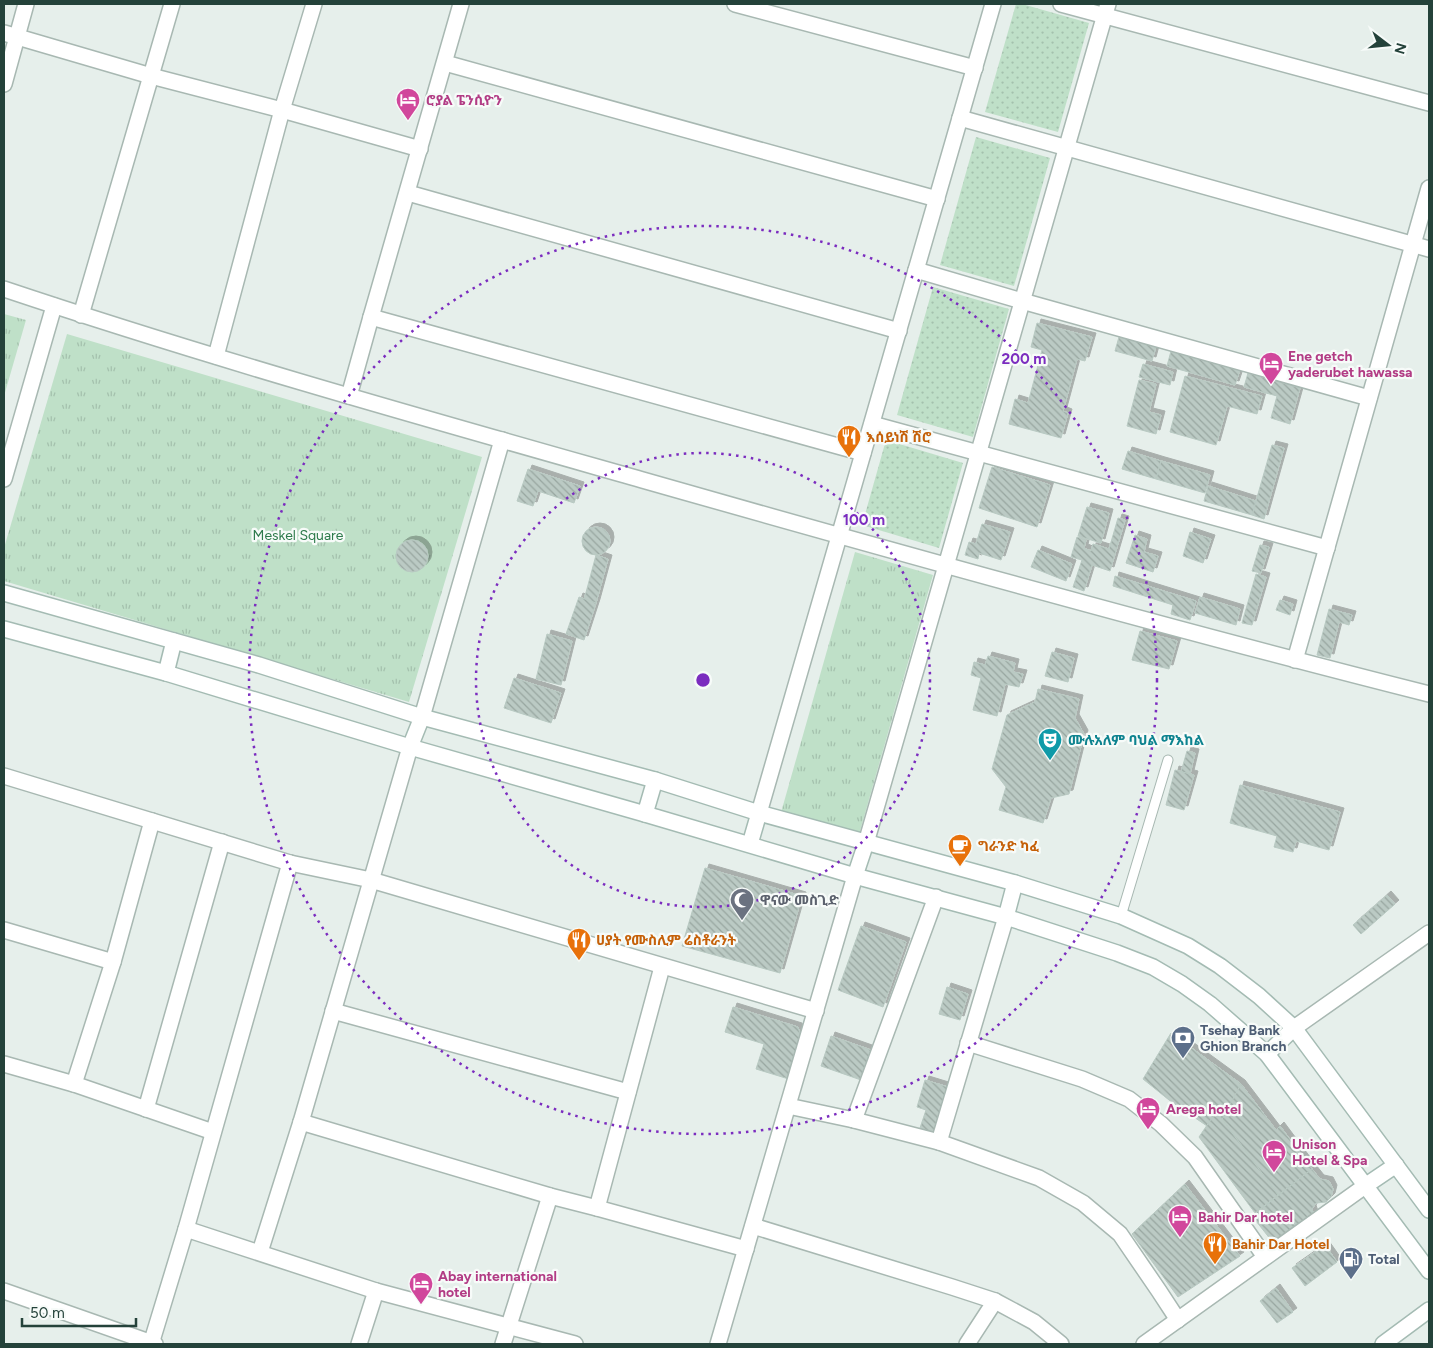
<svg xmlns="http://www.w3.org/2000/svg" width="1433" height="1348" viewBox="0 0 1433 1348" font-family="Figtree,'Noto Sans Ethiopic',sans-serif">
<defs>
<pattern id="grass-dots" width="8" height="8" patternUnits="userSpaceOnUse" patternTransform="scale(1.25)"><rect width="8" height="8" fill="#bfe0c8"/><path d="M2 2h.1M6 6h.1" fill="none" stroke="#a4c1ad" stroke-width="1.8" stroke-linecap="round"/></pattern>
<pattern id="park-tufts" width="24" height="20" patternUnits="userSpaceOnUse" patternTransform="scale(1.25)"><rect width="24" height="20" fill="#bfe0c8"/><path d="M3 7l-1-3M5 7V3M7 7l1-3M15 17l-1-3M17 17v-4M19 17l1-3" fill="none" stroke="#a4c1ad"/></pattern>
<pattern id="building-back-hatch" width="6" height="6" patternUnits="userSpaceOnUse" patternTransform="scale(1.25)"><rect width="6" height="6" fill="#bbcac4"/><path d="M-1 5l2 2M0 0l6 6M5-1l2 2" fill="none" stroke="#98a6a0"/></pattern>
<filter id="shadow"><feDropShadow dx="4" dy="-4" stdDeviation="0" flood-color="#0004"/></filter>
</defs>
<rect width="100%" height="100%" fill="#e6efeb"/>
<!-- grass -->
<g fill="url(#grass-dots)">
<polygon points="1016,4 1022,4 1089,23 1058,132 985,112"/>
<polygon points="976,137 1050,158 1014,286 940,265"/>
<polygon points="933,287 1009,309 973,437 897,415"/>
<polygon points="886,440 963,463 939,548 862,525"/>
</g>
<!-- park -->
<g fill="url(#park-tufts)">
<polygon points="4,314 26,320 4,396"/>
<polygon points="67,334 482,457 409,702 4,581 4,548"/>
<polygon points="855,552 933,575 858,838 780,816"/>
</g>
<!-- building -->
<g fill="url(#building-back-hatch)" stroke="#b8c9c2" filter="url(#shadow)">
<polygon points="1037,323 1092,337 1085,361 1077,359 1063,411 1068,413 1061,438 1009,424 1015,399 1028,403 1042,350 1031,347"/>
<polygon points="1119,337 1156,346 1152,361 1115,351"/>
<polygon points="1171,351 1240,370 1235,385 1167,366"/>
<polygon points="1143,364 1173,372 1170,385 1139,377"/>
<polygon points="1248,373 1300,388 1290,424 1271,418 1277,396 1244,387"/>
<polygon points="1185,376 1262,396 1257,414 1227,406 1216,445 1170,432"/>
<polygon points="1139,380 1156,384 1149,412 1161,415 1156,434 1127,426"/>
<polygon points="1272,445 1284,448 1264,519 1252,515"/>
<polygon points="1128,451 1161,461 1156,479 1122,469"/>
<polygon points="1161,461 1210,475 1205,493 1156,479"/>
<polygon points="992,467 1050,485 1037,527 979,508"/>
<polygon points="528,469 580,486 574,503 538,491 533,506 517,501"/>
<polygon points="1208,486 1256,501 1252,515 1204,501"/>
<polygon points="1087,507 1109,513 1101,543 1078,536"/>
<polygon points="1118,518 1125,520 1110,571 1092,565 1084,591 1073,587 1082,560 1071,557 1077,537 1086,540 1084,548 1091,551 1093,544 1109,549"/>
<polygon points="982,524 1010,532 1001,560 979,553 978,559 965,555 969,542 976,544"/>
<circle cx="596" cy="541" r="14"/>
<polygon points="1190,532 1211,539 1203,563 1183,556"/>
<polygon points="1135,535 1147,539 1144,552 1158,556 1153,572 1126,563"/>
<circle cx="412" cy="556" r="16"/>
<polygon points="1260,545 1269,547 1261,573 1252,571"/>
<polygon points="1038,550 1072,564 1066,581 1031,567"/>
<polygon points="596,555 608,559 596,603 584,600"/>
<polygon points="1256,574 1266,577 1252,625 1242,623"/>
<polygon points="1115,576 1196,601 1190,620 1171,614 1173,605 1113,586"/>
<polygon points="579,597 596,603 584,640 566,634"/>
<polygon points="1200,597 1240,609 1236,625 1195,613"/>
<polygon points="1280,600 1293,604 1290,615 1276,610"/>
<polygon points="1329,609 1352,615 1349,625 1339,622 1330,658 1317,655"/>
<polygon points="1140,631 1177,641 1169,669 1132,660"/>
<polygon points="547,634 572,641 561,685 536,679"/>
<polygon points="1052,652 1074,658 1068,682 1045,676"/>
<polygon points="988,656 1015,663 1013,672 1023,674 1019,687 1005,684 997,716 973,710 981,678 971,675 974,662 985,665"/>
<polygon points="514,678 561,693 551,723 504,708"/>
<polygon points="1038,689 1079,699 1075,718 1084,734 1069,794 1051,798 1043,823 999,810 1006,787 992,769 1007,715 1035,702"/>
<polygon points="1187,751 1195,753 1190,774 1181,772"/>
<polygon points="1175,770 1194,775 1184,810 1166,805"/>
<polygon points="1240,785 1340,812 1329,850 1296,841 1293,852 1274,847 1277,836 1230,823"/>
<polygon points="705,868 802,896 780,973 682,946"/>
<polygon points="1387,895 1395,904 1361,934 1353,925"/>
<polygon points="861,926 906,942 883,1007 838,990"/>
<polygon points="947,987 968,994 960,1020 939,1014"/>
<polygon points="733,1007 798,1027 803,1043 792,1080 756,1069 764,1044 725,1032"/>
<polygon points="1171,1033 1241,1084 1228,1111 1220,1106 1207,1126 1169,1100 1143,1079"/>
<polygon points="831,1036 871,1050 861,1080 821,1066"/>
<polygon points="925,1080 948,1087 933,1135 919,1131 926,1110 917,1107"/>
<polygon points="1241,1084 1276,1130 1280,1126 1312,1169 1278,1195 1222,1119"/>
<polygon points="1220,1106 1228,1111 1222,1119 1278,1195 1255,1213 1199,1137"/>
<polygon points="1312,1169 1320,1179 1329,1181 1333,1189 1331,1197 1326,1202 1316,1203 1312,1209 1314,1215 1275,1245 1252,1216"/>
<polygon points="1185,1184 1240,1256 1178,1297 1132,1234"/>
<polygon points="1325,1245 1337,1262 1305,1286 1292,1268"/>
<polygon points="1276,1288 1293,1312 1277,1323 1260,1301"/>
</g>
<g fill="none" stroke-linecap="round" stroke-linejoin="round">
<defs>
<polyline id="lane" points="1121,916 1168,760"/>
<g id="street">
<polyline points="735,4 975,68"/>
<polyline points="1061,4 1429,103"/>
<polyline points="4,33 151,76 282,110 420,149"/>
<polyline points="445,63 937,199"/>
<polyline points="4,84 26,4"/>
<polyline points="960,118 1429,249"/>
<polyline points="408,193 899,331"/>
<polyline points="916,270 1022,301 1369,398"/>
<path d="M 4,289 C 216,360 431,420 646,481 C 906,555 1167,628 1429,694"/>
<polyline points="81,315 172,4"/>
<polyline points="371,317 863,453"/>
<polyline points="216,356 282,110 314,4"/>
<polyline points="349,396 371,317 461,4"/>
<polyline points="872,424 1327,548"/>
<polyline points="4,479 54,306"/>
<polyline points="1295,660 1429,188"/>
<polyline points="422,717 502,440"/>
<polyline points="4,776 290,863 371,880 816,1011"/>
<polyline points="759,813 993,4"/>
<polyline points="866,843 1108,4"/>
<polyline points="4,930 113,962"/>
<polyline points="333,1011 628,1092"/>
<polyline points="1294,1028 1429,933"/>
<polyline points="968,1043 1082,1079 1129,1099 1161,1124 1195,1157 1265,1257"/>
<polyline points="4,1064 74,1084 213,1132"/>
<polyline points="74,1084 113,962 152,821"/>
<polyline points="788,1106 854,1120 939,1142 1039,1178 1083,1203 1120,1234 1159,1291 1178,1320"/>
<polyline points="146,1109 222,842"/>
<polyline points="854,1120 936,897"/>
<polyline points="301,1122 550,1196 597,1208 746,1249"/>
<polyline points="939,1142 1006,917"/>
<polyline points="597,1208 662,967"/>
<polyline points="753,1226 952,1287 995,1301 1034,1322 1061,1344"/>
<polyline points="186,1229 376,1291 575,1344"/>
<polyline points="260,1252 301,1122 410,747"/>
<polyline points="4,1291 155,1344"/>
<polyline points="151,1344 186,1229 290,863"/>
<polyline points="359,1344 376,1291"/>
<polyline points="503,1344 550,1196"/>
<polyline points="718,1344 855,876"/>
<polyline points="967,1344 995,1301"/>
<polyline points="1144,1344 1365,1186"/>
</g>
<g id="secondary">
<polyline points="4,593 259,665 422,717 655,780 759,813 1015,883 1121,916 1188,946 1220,966 1259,996 1294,1028 1429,1210"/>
<polyline points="4,629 166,673 410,747 645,814 855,876 1006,917 1117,953 1153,967 1182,984 1210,1004 1267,1054 1429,1271"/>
<polyline points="166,673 174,641"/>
<polyline points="410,747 422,717"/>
<polyline points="645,814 655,780"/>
<polyline points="750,844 759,813"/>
<polyline points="855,876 866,843"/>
<polyline points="1006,917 1015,883"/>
<polyline points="1267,1054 1294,1028"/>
<polyline points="1365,1186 1396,1165"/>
<polyline points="1383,1344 1429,1310"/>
</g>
</defs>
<!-- lane casing -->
<use href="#lane" stroke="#a8b8b2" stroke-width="11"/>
<!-- street casing -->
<use href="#street" stroke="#a8b8b2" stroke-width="18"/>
<!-- secondary casing -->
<use href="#secondary" stroke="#a4bbb3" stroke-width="18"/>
<!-- lane -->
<use href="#lane" stroke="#fff" stroke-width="9"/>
<!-- street -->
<use href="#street" stroke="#fff" stroke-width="15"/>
<!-- secondary -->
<use href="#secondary" stroke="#fff" stroke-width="15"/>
</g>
<!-- distance rings -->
<g fill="none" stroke="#7b2cbf" stroke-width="2.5" stroke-dasharray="2.5 5">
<circle cx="703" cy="680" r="227"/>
<circle cx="703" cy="680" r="454"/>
</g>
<!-- icons -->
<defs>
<symbol id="hotel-pin" viewBox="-11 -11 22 30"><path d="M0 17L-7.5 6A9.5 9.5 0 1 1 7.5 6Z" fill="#d1479c" stroke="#f7fbf9"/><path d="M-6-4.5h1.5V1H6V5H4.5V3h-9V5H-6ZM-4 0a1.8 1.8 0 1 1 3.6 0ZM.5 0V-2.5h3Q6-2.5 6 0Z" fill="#fff"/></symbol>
<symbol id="restaurant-pin" viewBox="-11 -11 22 30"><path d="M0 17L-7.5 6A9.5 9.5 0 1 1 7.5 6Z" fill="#e8710a" stroke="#f7fbf9"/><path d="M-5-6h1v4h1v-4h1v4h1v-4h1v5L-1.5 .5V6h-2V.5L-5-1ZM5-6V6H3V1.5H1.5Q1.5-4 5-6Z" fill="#fff"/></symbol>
<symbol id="theatre-pin" viewBox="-11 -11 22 30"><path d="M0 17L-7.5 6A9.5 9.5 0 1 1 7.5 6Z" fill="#0f9aa8" stroke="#f7fbf9"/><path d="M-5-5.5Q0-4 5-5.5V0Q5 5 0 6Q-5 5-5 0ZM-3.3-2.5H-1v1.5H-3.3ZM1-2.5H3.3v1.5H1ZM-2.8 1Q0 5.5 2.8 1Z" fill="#fff"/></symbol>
<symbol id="cafe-pin" viewBox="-11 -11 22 30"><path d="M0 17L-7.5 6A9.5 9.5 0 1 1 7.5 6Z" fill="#e8710a" stroke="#f7fbf9"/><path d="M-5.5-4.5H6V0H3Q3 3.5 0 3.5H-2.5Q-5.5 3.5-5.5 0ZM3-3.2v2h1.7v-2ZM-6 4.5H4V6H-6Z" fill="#fff"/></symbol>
<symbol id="mosque-pin" viewBox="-11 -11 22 30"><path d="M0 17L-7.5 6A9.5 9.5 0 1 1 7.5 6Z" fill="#6b7280" stroke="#f7fbf9"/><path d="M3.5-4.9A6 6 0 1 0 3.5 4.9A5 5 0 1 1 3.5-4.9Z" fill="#fff"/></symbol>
<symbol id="bank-pin" viewBox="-11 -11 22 30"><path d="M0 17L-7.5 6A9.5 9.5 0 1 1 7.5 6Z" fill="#5c6f8a" stroke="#f7fbf9"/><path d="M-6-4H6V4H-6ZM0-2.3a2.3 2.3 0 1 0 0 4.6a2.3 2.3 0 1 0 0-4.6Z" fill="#fff"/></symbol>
<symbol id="fuel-pin" viewBox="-11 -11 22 30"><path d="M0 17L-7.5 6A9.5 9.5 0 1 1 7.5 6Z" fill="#5c6f8a" stroke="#f7fbf9"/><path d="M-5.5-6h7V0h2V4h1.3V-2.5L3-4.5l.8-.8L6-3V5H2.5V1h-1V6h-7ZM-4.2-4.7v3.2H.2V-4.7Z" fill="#fff"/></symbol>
</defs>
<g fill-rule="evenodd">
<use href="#hotel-pin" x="394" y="86" width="28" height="38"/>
<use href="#hotel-pin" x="1257" y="350" width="28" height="38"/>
<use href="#restaurant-pin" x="835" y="423" width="28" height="38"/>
<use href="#theatre-pin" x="1036" y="726" width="28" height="38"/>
<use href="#cafe-pin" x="946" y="832" width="28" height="38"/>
<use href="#mosque-pin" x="728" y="886" width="28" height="38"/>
<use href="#restaurant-pin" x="565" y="926" width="28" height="38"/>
<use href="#bank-pin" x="1169" y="1024" width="28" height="38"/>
<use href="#hotel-pin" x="1134" y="1095" width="28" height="38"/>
<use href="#hotel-pin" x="1260" y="1138" width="28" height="38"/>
<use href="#hotel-pin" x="1166" y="1203" width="28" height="38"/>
<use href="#restaurant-pin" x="1201" y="1230" width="28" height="38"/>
<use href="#fuel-pin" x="1337" y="1245" width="28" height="38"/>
<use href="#hotel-pin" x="407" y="1270" width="28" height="38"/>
</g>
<g text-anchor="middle" stroke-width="4.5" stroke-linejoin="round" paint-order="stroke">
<!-- hotel labels -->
<g font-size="14" font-weight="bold" fill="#b23c85" stroke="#f7fbf9" text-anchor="start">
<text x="426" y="105">ሮያል ፔንሲዮን</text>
<text x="1288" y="361">Ene getch<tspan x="1288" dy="16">yaderubet hawassa</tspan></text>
<text x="1166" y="1114">Arega hotel</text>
<text x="1292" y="1149">Unison<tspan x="1292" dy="16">Hotel &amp; Spa</tspan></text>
<text x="1198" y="1222">Bahir Dar hotel</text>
<text x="438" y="1281">Abay international<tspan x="438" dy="16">hotel</tspan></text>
</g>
<!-- food labels -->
<g font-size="14" font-weight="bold" fill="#c56008" stroke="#f7fbf9" text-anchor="start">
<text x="866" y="442">እሰይነሽ ሽሮ</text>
<text x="978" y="851">ግራንድ ካፈ</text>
<text x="596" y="945">ሀያት የሙስሊም ሬስቶራንት</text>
<text x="1232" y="1249">Bahir Dar Hotel</text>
</g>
<!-- park labels -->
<g font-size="14" fill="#2d7a4b" stroke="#f7fbf9">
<text x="298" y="540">Meskel Square</text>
</g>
<!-- culture labels -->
<g font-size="14" font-weight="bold" fill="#0d838f" stroke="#f7fbf9" text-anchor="start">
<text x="1068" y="745">ሙሉአለም ባህል ማእከል</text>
</g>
<!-- worship labels -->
<g font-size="14" font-weight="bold" fill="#5b616d" stroke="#f7fbf9" text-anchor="start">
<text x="760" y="905">ዋናው መስጊድ</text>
</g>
<!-- service labels -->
<g font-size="14" font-weight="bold" fill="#4e5e75" stroke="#f7fbf9" text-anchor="start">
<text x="1200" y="1035">Tsehay Bank<tspan x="1200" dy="16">Ghion Branch</tspan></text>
<text x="1368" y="1264">Total</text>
</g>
</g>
<circle cx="703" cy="680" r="8" fill="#7b2cbf" stroke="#f7fbf9" stroke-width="2.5"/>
<g font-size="15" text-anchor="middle" font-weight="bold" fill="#7b2cbf" stroke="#f7fbf9" stroke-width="4.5" stroke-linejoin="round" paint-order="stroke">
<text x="1024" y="364">200 m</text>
<text x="864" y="525">100 m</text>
</g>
<!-- border -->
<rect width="1433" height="1348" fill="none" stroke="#24423a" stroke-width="10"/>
<!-- north arrow -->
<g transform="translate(1388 45) rotate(106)" stroke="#f7fbf9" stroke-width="4" paint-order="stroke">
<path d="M0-4L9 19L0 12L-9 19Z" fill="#24423a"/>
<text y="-8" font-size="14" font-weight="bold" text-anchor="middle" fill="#24423a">N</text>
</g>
<!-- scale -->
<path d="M22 1318v8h114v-8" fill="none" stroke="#24423a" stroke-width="2.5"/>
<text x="30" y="1318" font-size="15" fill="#24423a" stroke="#f7fbf9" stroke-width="4" paint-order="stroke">50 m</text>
</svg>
